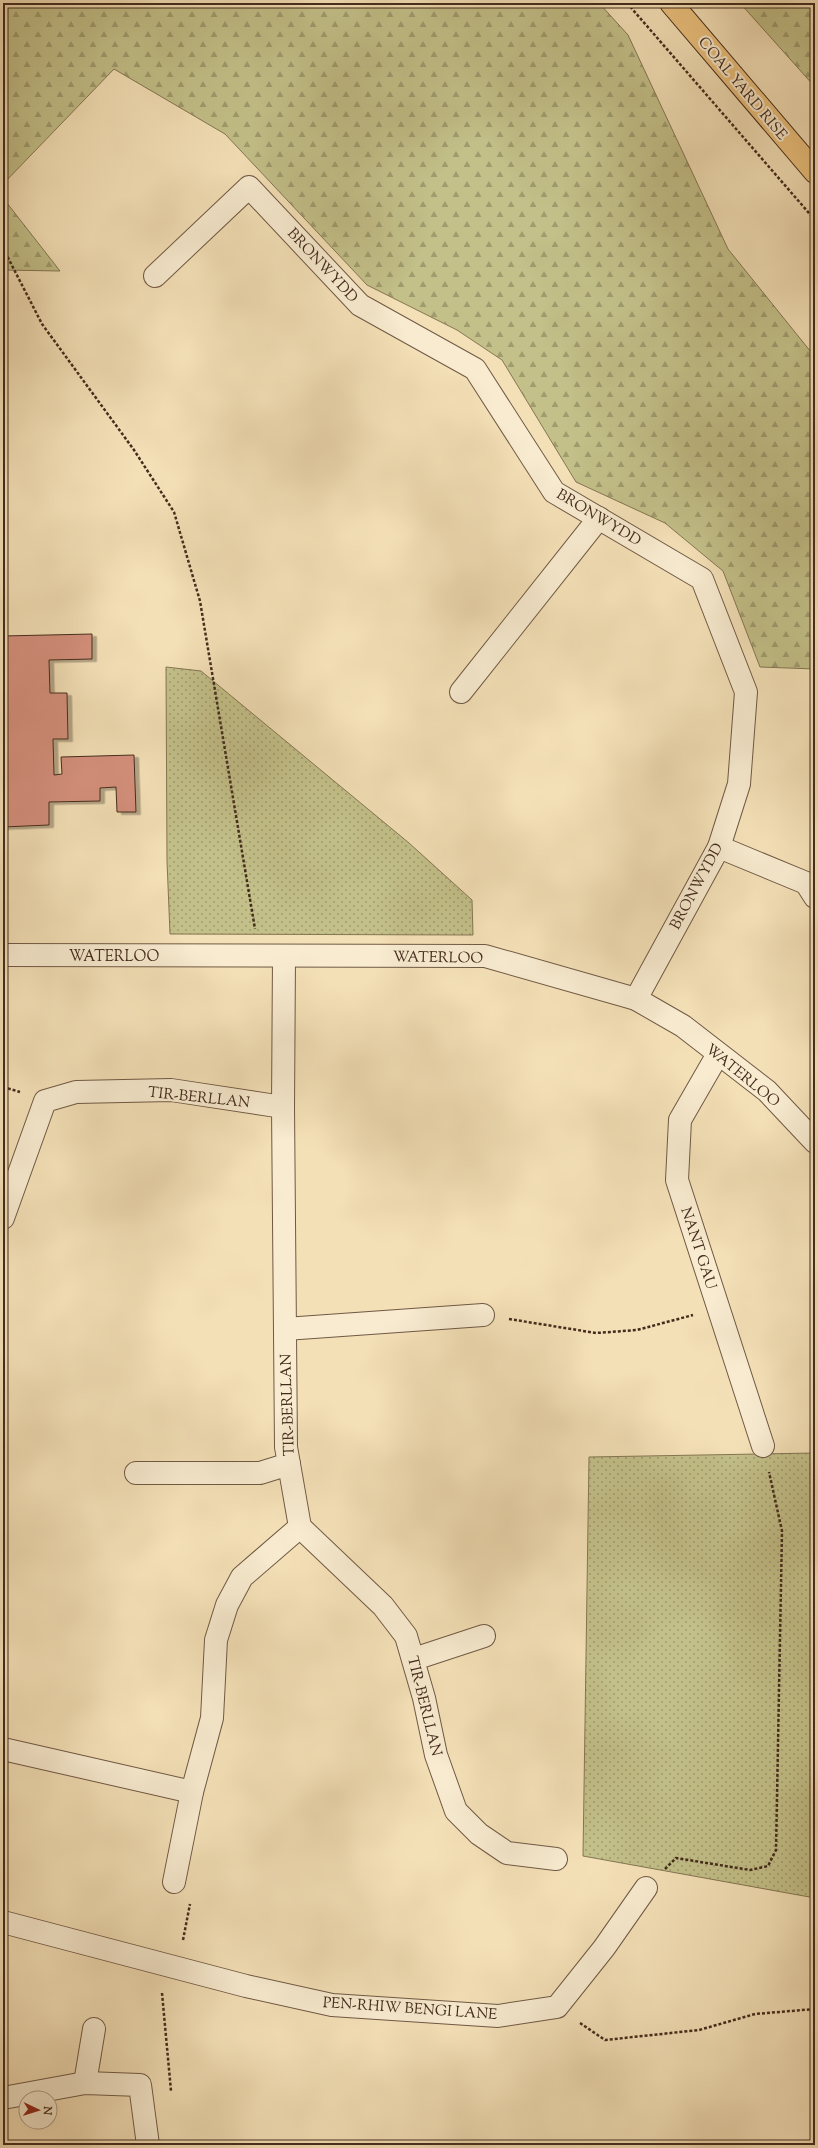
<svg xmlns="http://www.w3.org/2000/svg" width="818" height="2148" viewBox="0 0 818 2148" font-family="'Sorts Mill Goudy',serif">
<defs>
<pattern id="grass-dots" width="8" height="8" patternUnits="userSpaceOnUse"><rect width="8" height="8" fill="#c3c089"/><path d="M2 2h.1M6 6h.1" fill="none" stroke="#a09c6f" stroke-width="1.8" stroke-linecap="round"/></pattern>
<pattern id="forest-firs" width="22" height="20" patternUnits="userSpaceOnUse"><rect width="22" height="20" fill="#c3c089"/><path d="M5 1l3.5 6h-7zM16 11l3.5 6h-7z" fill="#a09c6f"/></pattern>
<filter id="shadow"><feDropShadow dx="4.5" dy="2.5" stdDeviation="0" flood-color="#0004"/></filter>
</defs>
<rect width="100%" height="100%" fill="#f4e0b7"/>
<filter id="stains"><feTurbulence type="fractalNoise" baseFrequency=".005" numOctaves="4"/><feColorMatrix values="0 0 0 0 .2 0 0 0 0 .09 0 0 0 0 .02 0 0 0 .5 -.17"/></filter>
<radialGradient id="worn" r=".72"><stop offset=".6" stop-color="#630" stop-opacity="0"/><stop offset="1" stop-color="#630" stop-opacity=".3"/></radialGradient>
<!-- grass -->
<g fill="url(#grass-dots)" stroke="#847653">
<polygon points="166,667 201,671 409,843 472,900 473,935 170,934 167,861"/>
<polygon points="815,1453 815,1898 583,1856 589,1457"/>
</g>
<!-- forest -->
<g fill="url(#forest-firs)" stroke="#847653">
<polygon points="3,3 599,3 628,35 728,249 815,357 815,669 760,667 723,571 665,523 576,482 502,360 457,330 367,285 225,134 114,69 3,184"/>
<polygon points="740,3 815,3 815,87"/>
<polygon points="3,198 60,271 3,270"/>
</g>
<!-- building -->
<polygon fill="#d5907d" stroke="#442c1d" filter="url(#shadow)" points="92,634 92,659 49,660 50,693 67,693 68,739 53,739 54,775 62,774 61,757 134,755 136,812 117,812 116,787 100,788 100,801 49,802 49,825 3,827 3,636"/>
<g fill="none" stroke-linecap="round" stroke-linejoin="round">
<defs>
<g id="minor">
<polyline points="155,276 249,187 360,305 475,369 554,492 702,579 746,692 739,784 719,847 636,999"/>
<polyline points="461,692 599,518"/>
<polyline points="719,847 806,883 815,897"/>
<polyline points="3,955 485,956 636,999 683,1026 767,1091 815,1142"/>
<polyline points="718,1054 680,1120 677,1180 763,1446"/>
<polyline points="3,1218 45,1101 76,1092 171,1090 283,1107"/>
<polyline points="285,1329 483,1315"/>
<polyline points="136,1473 260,1473 289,1464"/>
<polyline points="300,1527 383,1606 406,1636 424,1698 436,1755 456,1811 479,1834 507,1853 556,1859"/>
<polyline points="414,1659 484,1636"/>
<polyline points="3,1749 192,1792"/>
<polyline points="174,1882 192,1792 212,1718 216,1640 227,1605 242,1577 300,1527 286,1447 283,1107 284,957"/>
<polyline points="3,1922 246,1986 332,2005 498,2016 557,2007 604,1948 646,1888"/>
<polyline points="85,2083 94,2029"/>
<polyline points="3,2098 85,2083 140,2085 148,2145"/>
</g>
<polyline id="major" points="671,3 815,172"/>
</defs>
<!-- minor casing -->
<use href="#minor" stroke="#705944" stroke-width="24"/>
<!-- major casing -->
<use href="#major" stroke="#442c1d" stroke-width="24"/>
<!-- path -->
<g stroke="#442c1d" stroke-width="2.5" stroke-dasharray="3 2" stroke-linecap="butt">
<polyline points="627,3 815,220"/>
<polyline points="3,248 42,324 134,450 174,512 200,601 255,929"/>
<polyline points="3,1087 20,1092"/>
<polyline points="509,1319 596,1333 637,1330 693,1315"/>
<polyline points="665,1869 676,1858 750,1870 768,1866 776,1850 782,1531 769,1472"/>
<polyline points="183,1940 190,1904"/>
<polyline points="162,1993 171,2091"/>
<polyline points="580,2023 605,2040 699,2030 755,2014 815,2009"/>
</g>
<!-- minor -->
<use href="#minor" stroke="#f8ebd0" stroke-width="22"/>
<!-- major -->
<use href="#major" stroke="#eac07c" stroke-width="22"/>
</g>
<g text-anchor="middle" stroke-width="4" stroke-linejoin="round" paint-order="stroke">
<!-- street labels -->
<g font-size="15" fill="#442c1d" stroke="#f8ebd0">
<text transform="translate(743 88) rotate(50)" y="5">COAL YARD RISE</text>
<text transform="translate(323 265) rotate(47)" y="5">BRONWYDD</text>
<text transform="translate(599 517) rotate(31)" y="5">BRONWYDD</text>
<text transform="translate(696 886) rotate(-62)" y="5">BRONWYDD</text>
<text x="114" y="961">WATERLOO</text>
<text transform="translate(438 957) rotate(1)" y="5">WATERLOO</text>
<text transform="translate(743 1075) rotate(39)" y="5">WATERLOO</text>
<text transform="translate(199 1097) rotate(6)" y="5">TIR-BERLLAN</text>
<text transform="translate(699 1248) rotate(72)" y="5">NANT GAU</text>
<text transform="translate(287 1405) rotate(-92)" y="5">TIR-BERLLAN</text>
<text transform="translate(425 1706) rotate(76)" y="5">TIR-BERLLAN</text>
<text transform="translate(410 2008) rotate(4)" y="5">PEN-RHIW BENGI LANE</text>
</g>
</g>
<!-- margin -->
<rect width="818" height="2148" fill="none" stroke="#f4e0b7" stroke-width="16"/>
<rect x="4" y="4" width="810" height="2140" fill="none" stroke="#442c1d" stroke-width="2"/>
<rect x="8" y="8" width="802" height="2132" fill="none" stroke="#442c1d"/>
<!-- north arrow -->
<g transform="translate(38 2110) rotate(94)"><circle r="19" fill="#f8ebd0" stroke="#b09f88"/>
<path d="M0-3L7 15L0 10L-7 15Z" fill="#8f2418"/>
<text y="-6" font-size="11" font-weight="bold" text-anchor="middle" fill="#442c1d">N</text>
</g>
<rect width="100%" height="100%" filter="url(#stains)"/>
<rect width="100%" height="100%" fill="url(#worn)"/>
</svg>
